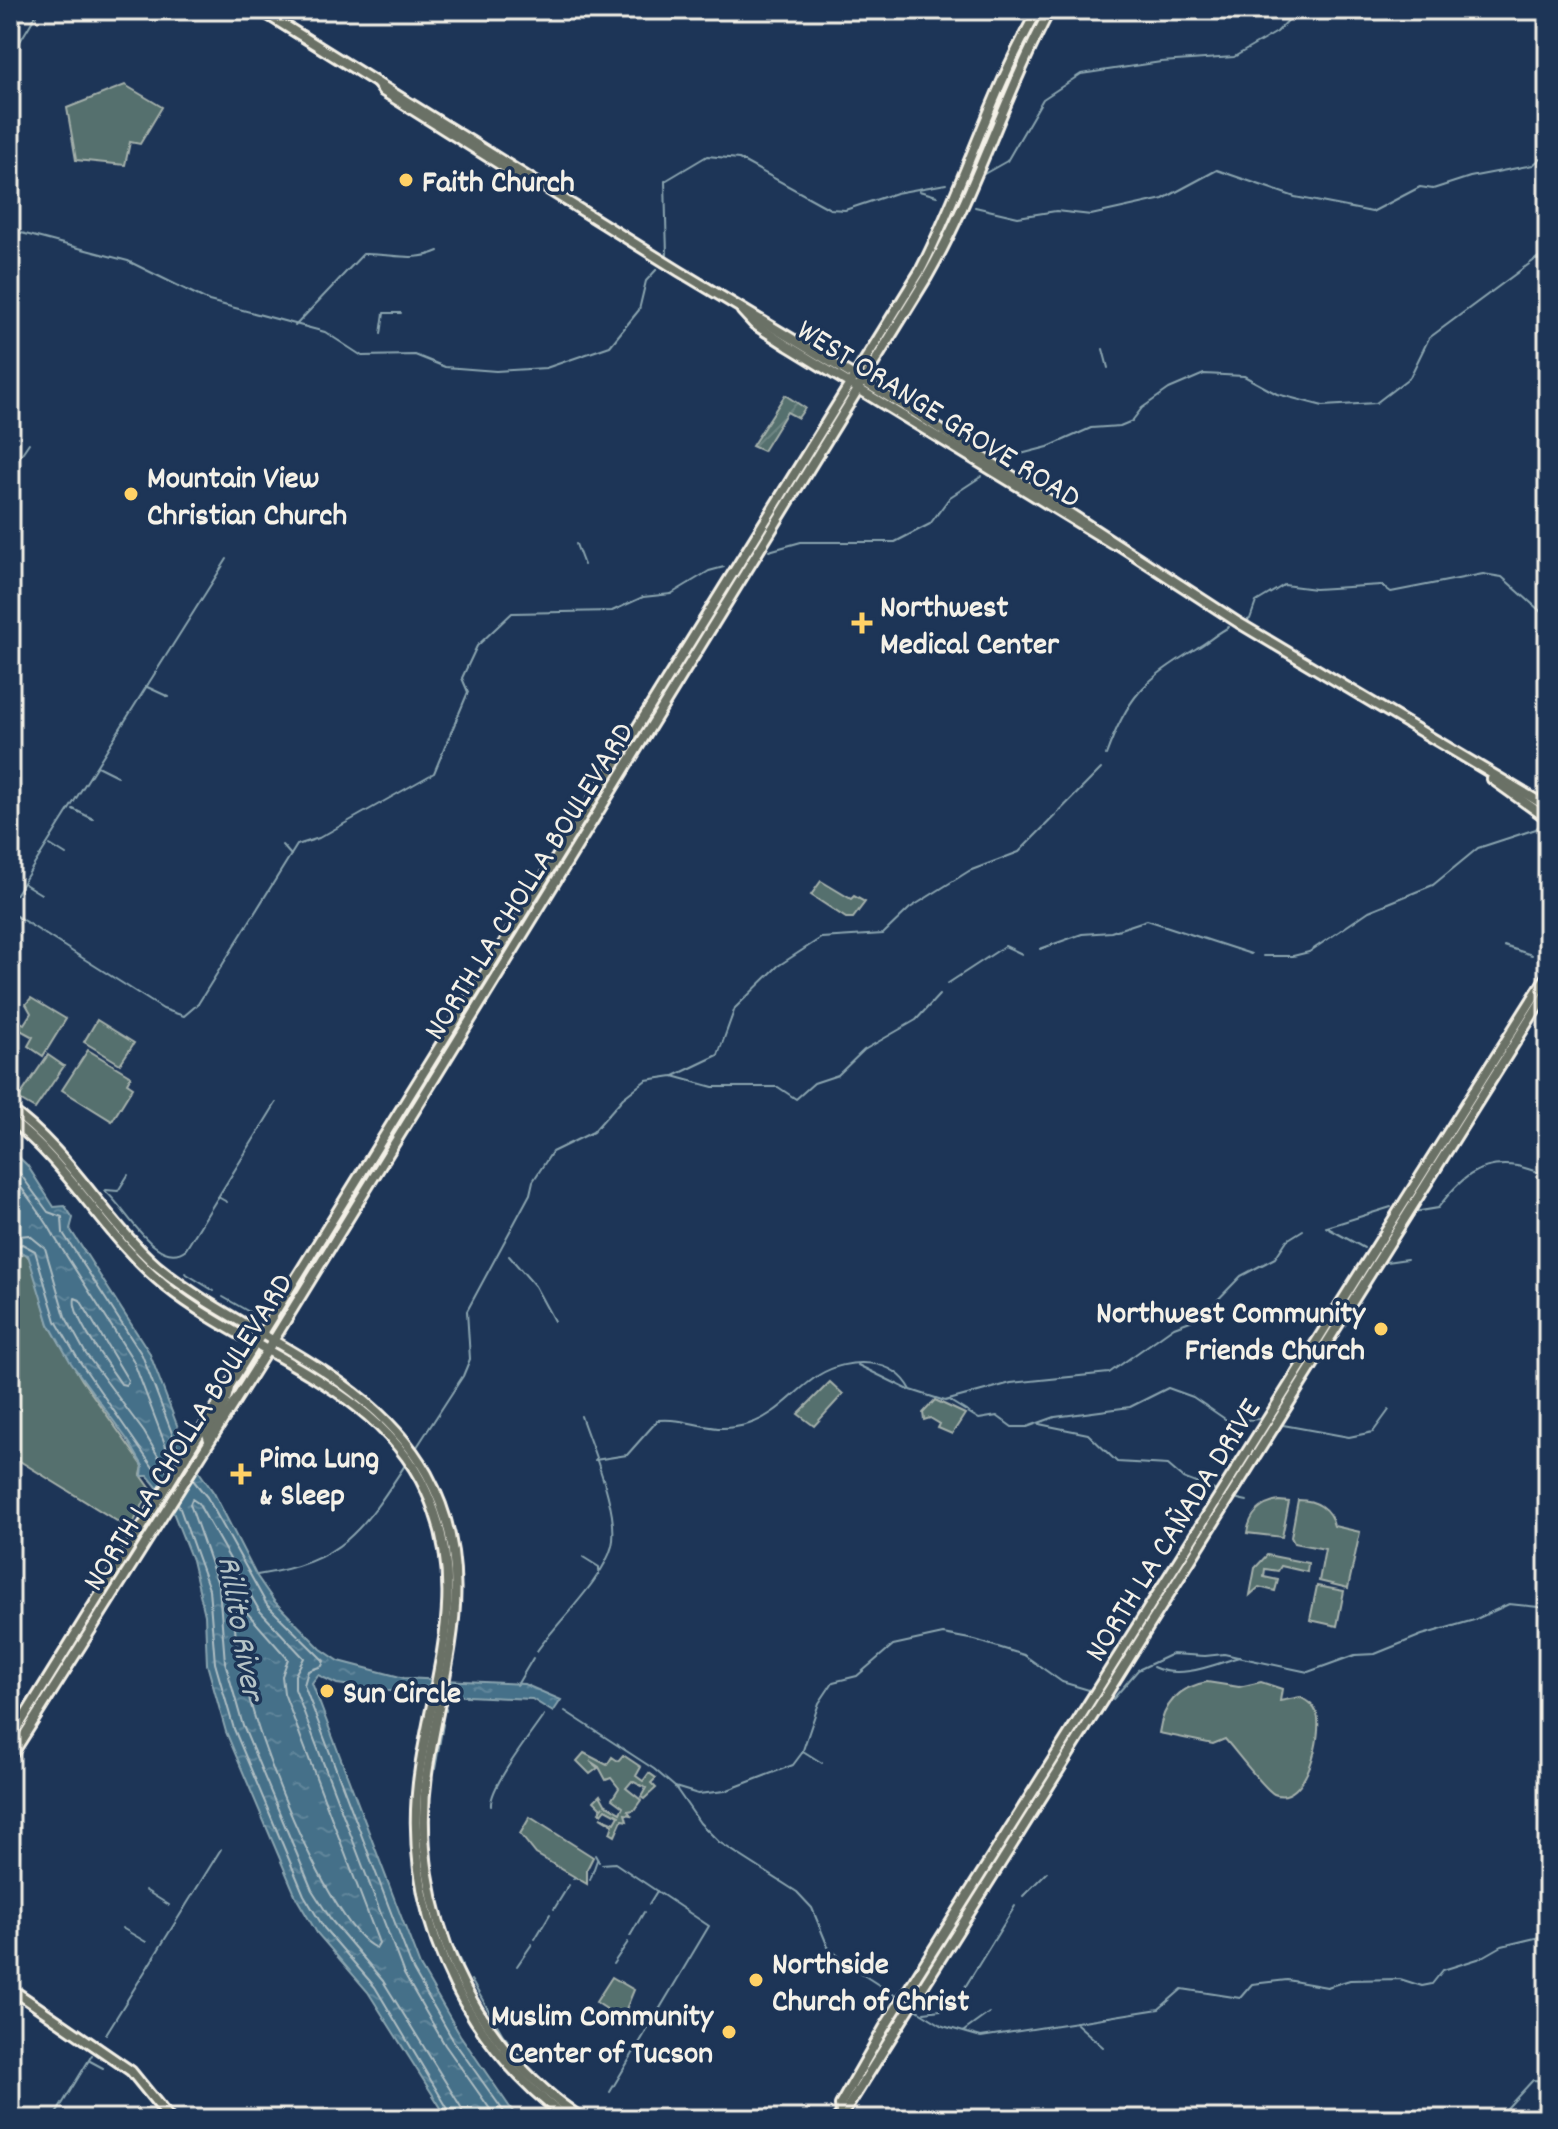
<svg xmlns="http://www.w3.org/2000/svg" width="1558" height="2129" viewBox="0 0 1558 2129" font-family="Dekko,sans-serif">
<defs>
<pattern id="garden-furrows" width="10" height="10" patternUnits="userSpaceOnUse" patternTransform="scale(2)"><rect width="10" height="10" fill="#55706e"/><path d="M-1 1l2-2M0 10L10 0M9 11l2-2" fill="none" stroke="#6e8583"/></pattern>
<pattern id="water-ripples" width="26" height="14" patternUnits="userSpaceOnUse" patternTransform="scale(2)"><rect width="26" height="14" fill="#447089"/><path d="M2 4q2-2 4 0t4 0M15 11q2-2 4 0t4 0" fill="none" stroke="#60859a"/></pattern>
</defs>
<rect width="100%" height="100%" fill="#1d3557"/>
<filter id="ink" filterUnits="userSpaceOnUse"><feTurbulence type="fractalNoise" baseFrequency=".0125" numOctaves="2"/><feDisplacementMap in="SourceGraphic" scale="16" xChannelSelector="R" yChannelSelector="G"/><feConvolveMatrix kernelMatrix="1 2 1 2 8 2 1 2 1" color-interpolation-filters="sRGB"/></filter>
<g filter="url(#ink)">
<!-- green -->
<g fill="#55706e" stroke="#a4b0ab" stroke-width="2">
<polygon points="125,85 162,107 140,144 130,142 125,165 76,160 67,108"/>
<polygon points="821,881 851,899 854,896 865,902 853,918 846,918 811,895"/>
<polygon points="31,998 66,1019 43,1056 28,1046 33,1037 13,1026 10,1030 10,1016 24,1024 31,1013 26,1004"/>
<polygon points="97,1020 134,1043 120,1064 84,1042"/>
<polygon points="88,1050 131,1076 127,1083 133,1087 112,1121 62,1090"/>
<polygon points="48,1055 64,1066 35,1109 18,1099"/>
<polygon points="24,1252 31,1260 49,1324 82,1380 143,1466 141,1475 151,1489 130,1529 10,1455 10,1272"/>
<polygon points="830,1382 843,1394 814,1426 798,1414"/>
<polygon points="935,1400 965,1414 952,1434 938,1428 940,1424 930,1418 924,1420 923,1413"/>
<path d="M 1298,1500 C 1316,1500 1330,1508 1334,1526 L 1360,1532 L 1348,1588 L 1319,1581 L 1325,1549 L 1294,1543 L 1291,1537 Z"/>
<path d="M 1279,1501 L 1289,1502 L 1282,1537 L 1247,1533 C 1250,1514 1260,1504 1279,1501 Z"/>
<polygon points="1267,1555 1308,1563 1307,1572 1281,1566 1278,1571 1265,1569 1264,1577 1278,1580 1275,1591 1259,1587 1250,1595 1255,1568"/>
<polygon points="1317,1586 1344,1591 1337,1626 1310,1620"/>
<path d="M 1207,1682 L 1239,1687 L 1261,1682 L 1282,1689 L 1280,1701 L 1300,1697 C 1307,1701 1314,1705 1317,1714 C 1323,1732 1307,1807 1274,1794 C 1266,1791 1234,1749 1225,1739 L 1213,1744 L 1159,1733 C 1163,1704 1178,1687 1207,1682 Z"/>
<polygon points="584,1753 607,1765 612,1757 618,1761 623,1755 641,1767 636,1776 643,1781 649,1773 656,1778 651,1783 656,1788 644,1799 641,1797 646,1788 632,1781 626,1788 641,1800 634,1810 628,1811 631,1815 625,1814 627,1821 622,1820 615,1836 610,1833 613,1825 600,1817 615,1823 619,1816 606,1809 602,1814 599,1812 604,1806 601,1808 594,1801 600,1795 605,1804 620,1813 623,1807 612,1799 619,1788 611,1778 606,1780 599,1767 590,1761 598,1768 590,1774 577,1761"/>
<polygon points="530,1817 593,1857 587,1869 587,1884 536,1854 520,1834"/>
<polygon points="612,1977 634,1990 622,2019 596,2002"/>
</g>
<!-- garden -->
<polygon fill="url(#garden-furrows)" stroke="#a4b0ab" stroke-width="2" points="785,395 805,408 798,418 787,412 763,451 752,446"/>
<!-- water -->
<polygon fill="url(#water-ripples)" stroke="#8aa4af" stroke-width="2" points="10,1149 27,1165 54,1207 65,1206 73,1218 70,1229 149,1352 190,1459 214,1493 256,1575 274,1601 321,1649 339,1661 404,1678 524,1684 561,1700 553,1712 532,1699 405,1693 337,1684 318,1675 312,1683 420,1966 460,2035 518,2119 448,2119 368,1992 317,1933 297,1899 226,1732 207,1664 205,1615 192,1560 169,1502 148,1476 142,1476 143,1466 129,1442 71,1363 49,1324 28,1255 20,1252 10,1263"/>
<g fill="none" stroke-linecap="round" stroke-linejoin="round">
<!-- shore -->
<g stroke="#aebdc2" stroke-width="2">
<polyline points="10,1160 48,1212 62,1217 63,1233 142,1355 180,1454"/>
<path d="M 10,1174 C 22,1188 49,1224 55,1238 L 133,1360 L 173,1465"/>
<polyline points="10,1237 29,1235 45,1248 65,1316 86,1354 144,1432 168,1473"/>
<polyline points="10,1250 22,1244 35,1251 56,1321 78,1359 163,1482"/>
<path d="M 75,1298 L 80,1300 L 128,1380 L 126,1385 L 121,1384 C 110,1367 70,1316 75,1298 Z"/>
<polyline points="193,1480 207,1497 267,1605 324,1661 322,1666 308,1671 304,1685 413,1970 453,2040 509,2119"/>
<polyline points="178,1503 209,1589 215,1663 234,1729 304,1895 324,1928 375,1987 454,2119"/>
<path d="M 237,1606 L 242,1607 L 288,1659 L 282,1676 L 284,1693 L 379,1943 L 376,1948 C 325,1928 219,1659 237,1606 Z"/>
<polyline points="464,2119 461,2107 383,1981 332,1921 312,1890 243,1726 225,1662 219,1587 190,1504 192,1499 198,1503 259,1610 304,1658 295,1675 295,1689 404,1974 445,2045 497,2119"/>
</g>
<!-- stream -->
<g stroke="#8aa4af" stroke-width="2">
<polyline points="10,58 39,10"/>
<polyline points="984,174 1007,161 1043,99 1081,74 1161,62 1234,57 1277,32 1298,10"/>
<polyline points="919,191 937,196"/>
<polyline points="975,207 1018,217 1056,211 1091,215 1163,199 1217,170 1295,197 1372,212 1420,187 1433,189 1470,177 1533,165 1548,152"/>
<polyline points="10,230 128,261 209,301 325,332 362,356 415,355 445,367 496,371 546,368 610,346 639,310 646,281 657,269"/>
<polyline points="667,255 665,181 707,156 739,159 830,209 845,210 896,193 946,184"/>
<polyline points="1534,260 1548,259"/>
<path d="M 295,326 L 363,254 C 391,253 412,263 439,251"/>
<polyline points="381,334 384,313 401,313"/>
<polyline points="1103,349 1108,368"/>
<polyline points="1001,459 1048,447 1091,428 1120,426 1132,421 1142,408 1169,389 1204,374 1244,376 1277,394 1323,406 1376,403 1410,377 1429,338 1548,250"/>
<polyline points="10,471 29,443"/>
<polyline points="576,544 584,565"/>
<polyline points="769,551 801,542 895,542 930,524 950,497 982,476"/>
<polyline points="1246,621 1250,619 1256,602 1284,585 1315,589 1381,585 1391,592 1483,574 1502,577 1548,618"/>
<polyline points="145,686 169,697"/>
<path d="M 1106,755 C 1127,697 1144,680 1197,648 C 1208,642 1217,633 1229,627"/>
<polyline points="97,766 117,776"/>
<polyline points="73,809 93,819"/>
<polyline points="50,845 66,855"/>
<polyline points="282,845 291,855"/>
<polyline points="23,883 41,894"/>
<polyline points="10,903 227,559"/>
<polyline points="10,912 163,1009 184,1016 198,1004 297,845 319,838 434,773 468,692 462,678 477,646 512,613 612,611 643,597 671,594 709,571 724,567"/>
<polyline points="1504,946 1532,955"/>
<polyline points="1040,949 1082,934 1111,932 1147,920 1251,954"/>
<polyline points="1540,949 1548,943"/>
<polyline points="1263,956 1293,956 1309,952 1369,911 1433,885 1478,848 1536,829 1542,822"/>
<polyline points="947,984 1005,946 1022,954"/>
<polyline points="674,1076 718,1055 735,1008 778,966 821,938 883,934 910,908 969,871 1019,852 1101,769"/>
<polyline points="106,1190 118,1191 128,1175"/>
<path d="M 105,1191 C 125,1206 157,1272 186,1249 L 276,1103"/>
<polyline points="218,1197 227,1202"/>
<path d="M 1414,1212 L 1438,1208 C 1458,1181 1478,1160 1517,1166 C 1528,1168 1537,1174 1548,1172"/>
<polyline points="1326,1227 1364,1248"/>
<polyline points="1327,1227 1391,1207"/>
<polyline points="509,1256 535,1286 554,1321"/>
<polyline points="1386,1262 1407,1259"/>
<polyline points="185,1273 214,1291"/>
<polyline points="223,1297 253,1314"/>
<polyline points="858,1365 909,1390"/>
<polyline points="950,1401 979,1419 997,1416 1012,1427 1027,1427 1055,1417 1130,1407 1168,1388 1193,1397 1228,1421 1260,1419"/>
<polyline points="1039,1424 1088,1434 1117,1462 1168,1465 1183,1478 1214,1490"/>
<polyline points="1283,1425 1349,1437 1373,1432 1389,1410"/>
<polyline points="415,1450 463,1376 470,1359 467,1311 530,1194 533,1181 552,1152 593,1132 623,1098 646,1080 673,1076 713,1087 778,1087 796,1099 814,1083 838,1075 864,1050 916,1020 939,995"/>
<path d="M 595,1460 L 627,1455 L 658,1420 C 692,1417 707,1436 749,1424 C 778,1415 795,1390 819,1375 C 848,1357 894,1357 911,1390 L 945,1401 L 1011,1383 L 1109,1373 L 1174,1327 L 1201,1317 L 1241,1276 L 1275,1258 L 1287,1240 L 1303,1230"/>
<polyline points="1238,1499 1247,1501"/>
<polyline points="583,1557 599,1567 599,1571"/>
<path d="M 257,1575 C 342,1562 362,1531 407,1462"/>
<path d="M 537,1651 C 558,1621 603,1580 612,1546 C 620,1512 592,1449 581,1416"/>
<path d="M 1153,1667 C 1180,1680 1213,1665 1239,1657"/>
<polyline points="517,1685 533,1658"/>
<polyline points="1113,1699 1138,1670 1172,1654 1205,1656 1224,1654 1308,1672 1355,1655 1375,1654 1422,1635 1474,1620 1509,1604 1548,1608"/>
<polyline points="446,1711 446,1709"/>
<polyline points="565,1711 654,1769 675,1787 698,1794 725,1791 793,1765 802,1753 819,1703 833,1682 857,1676 893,1645 943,1634 975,1640 1024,1655 1062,1682 1089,1690"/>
<polyline points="803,1751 822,1763"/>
<polyline points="435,1769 443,1724"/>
<polyline points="675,1787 700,1823 719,1842 797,1892 812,1908 828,1947 851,1967 899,1998"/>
<path d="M 491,1806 C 489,1787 532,1733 544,1715"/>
<polyline points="595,1855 599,1862"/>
<polyline points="602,1864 615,1863 709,1926 610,2092"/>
<polyline points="573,1879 574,1878"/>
<polyline points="590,1880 597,1860"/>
<polyline points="145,1890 169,1905"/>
<polyline points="1023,1896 1047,1872"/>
<polyline points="649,1904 657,1891"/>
<polyline points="554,1909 569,1885"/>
<polyline points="122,1928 146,1942"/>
<polyline points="630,1936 644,1912"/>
<polyline points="535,1939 550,1914"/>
<polyline points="453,1947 462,1965"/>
<polyline points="613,1964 628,1942"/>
<polyline points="517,1966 532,1944"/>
<polyline points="471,1980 503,2035 519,2054"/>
<polyline points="914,2008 943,2026 981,2037 1159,2009 1182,1989 1240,1998 1252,1984 1287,1980 1327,1987 1350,1980 1400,1979 1422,1986 1432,1984 1443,1970 1481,1958 1502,1946 1548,1935"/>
<polyline points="924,2012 941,2010 957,2000 1015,1906"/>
<polyline points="1077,2024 1103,2047"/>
<polyline points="964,2031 989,2013"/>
<polyline points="106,2034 221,1849"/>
<polyline points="90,2061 103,2068"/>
<polyline points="53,2119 92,2055"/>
<polyline points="1497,2119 1533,2080 1548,2081"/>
</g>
<defs>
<g id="major">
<polyline points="260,10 679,271 909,409 1239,623 1548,807"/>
<polyline points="377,83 383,91 520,177 529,178"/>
<polyline points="742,311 754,324 788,346 1113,544"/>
<polyline points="1492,779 1548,819"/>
<path d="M 10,1109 C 69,1151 103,1218 157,1266 C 243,1337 370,1371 427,1474 C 483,1577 442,1668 427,1774 C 409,1907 470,2045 583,2119"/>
<path d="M 10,1120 C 70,1165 105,1237 164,1285 C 249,1354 378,1385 426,1491 C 470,1587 435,1671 420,1768 C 399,1903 458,2038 568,2119"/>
<polyline points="209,1440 207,1434 225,1403 229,1388"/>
<path d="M 10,1740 L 920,271 C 964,186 990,93 1038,10"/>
<path d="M 10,1758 L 273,1341 L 927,277 C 975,194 1004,96 1050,10"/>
<polyline points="10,1988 131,2071 170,2119"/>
<polyline points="841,2112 840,2105 884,2028 1548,974"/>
<polyline points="836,2119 847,2108 1548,990"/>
</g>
</defs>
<!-- major casing -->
<use href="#major" stroke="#f4f1e8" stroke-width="14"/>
<!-- major -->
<use href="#major" stroke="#6a7166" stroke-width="8"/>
</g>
</g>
<!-- markers -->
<g fill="#ffd166" stroke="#1d3557" stroke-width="3">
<circle cx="406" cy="180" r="8"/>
<circle cx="131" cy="494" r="8"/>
<path d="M858 611h8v8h8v8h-8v8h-8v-8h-8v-8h8z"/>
<circle cx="1381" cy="1329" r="8"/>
<path d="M237 1462h8v8h8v8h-8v8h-8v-8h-8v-8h8z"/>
<circle cx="327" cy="1691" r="8"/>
<circle cx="756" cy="1980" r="8"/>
<circle cx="729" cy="2032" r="8"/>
</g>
<g text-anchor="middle" stroke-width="7" stroke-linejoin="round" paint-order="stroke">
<!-- poi labels -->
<g font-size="32" font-weight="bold" fill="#f4f1e8" stroke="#1d3557" text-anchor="start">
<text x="422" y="191">Faith Church</text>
<text x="147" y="487">Mountain View<tspan x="147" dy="37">Christian Church</tspan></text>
<text x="880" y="616">Northwest<tspan x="880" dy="37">Medical Center</tspan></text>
<text x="1365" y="1322" text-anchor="end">Northwest Community<tspan x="1365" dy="37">Friends Church</tspan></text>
<text x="259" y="1467">Pima Lung<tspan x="259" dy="37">&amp; Sleep</tspan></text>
<text x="343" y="1702">Sun Circle</text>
<text x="772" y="1973">Northside<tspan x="772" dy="37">Church of Christ</tspan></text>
<text x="713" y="2025" text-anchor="end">Muslim Community<tspan x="713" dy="37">Center of Tucson</tspan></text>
</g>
<!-- street labels -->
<g font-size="32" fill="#f4f1e8" stroke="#1d3557">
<text transform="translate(940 412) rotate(32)" y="11">WEST ORANGE GROVE ROAD</text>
<text transform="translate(527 880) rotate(-58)" y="11">NORTH LA CHOLLA BOULEVARD</text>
<text transform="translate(186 1431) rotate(-58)" y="11">NORTH LA CHOLLA BOULEVARD</text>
<text transform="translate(1171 1529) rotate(-58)" y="11">NORTH LA CAÑADA DRIVE</text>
</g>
<!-- water labels -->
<g font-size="34" font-style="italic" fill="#b6c4c7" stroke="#1d3557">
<text transform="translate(243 1627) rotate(80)" y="12">Rillito River</text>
</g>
</g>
<!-- margin -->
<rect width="1558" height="2129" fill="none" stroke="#1d3557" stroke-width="40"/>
<rect x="20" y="20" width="1518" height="2089" fill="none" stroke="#f4f1e8" stroke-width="3" filter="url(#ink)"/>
</svg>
